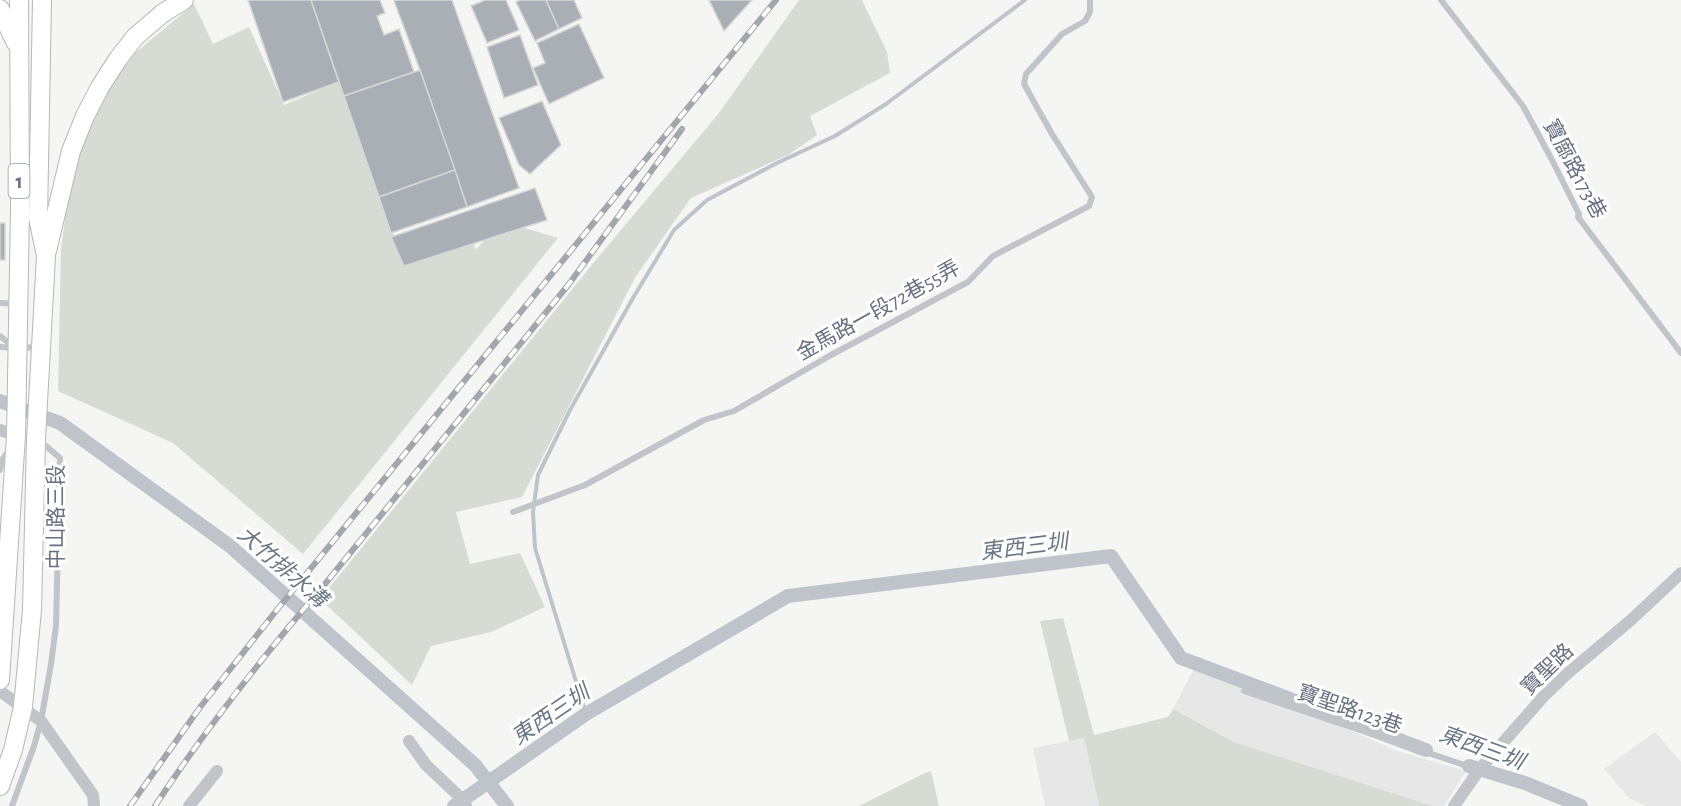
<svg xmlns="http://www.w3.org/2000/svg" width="1681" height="806" viewBox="0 0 1681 806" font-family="'Alegreya Sans','Noto Sans TC',sans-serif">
<rect width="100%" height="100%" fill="#f5f6f3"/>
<!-- built -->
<g fill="#e6e7e6">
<polygon points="1197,663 1397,751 1466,771 1444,806 1433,806 1234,742 1173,709"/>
<polygon points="1655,732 1681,762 1681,806 1647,806 1629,798 1604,769"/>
<polygon points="1084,738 1099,806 1045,806 1033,748"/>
</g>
<!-- green -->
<g fill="#d6dcd4">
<polygon points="799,0 862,0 887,52 890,73 810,116 817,135 788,155 691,198 636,276 522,497 456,512 470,564 520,553 545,607 491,632 431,646 412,685 320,599 600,255 719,113"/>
<polygon points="194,4 213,44 249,27 284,105 347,78 385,181 377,194 399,247 471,241 476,249 492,233 515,225 558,238 303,554 173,443 58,391 61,249 70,181 93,110 135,53"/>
<polygon points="1063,618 1094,735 1168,717 1173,709 1234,742 1433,806 1099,806 1084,738 1069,741 1040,621"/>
<polygon points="931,771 939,806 859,806 923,774"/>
</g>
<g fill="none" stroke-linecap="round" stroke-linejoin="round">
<!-- stream -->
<polyline stroke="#bec4ca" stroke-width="4" points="586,714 535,548 533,512 538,475 570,410 633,298 674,230 707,200 777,163 835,136 886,104 1025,0"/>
<!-- canal -->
<g stroke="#bec4ca" stroke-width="14">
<polyline points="0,401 60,423 230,546 475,765 507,806"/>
<polyline points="1469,766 1525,783 1581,806"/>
<polyline points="454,806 586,714 788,596 1111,556 1181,658 1426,750"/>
</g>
</g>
<!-- building -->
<g fill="#aaafb6" stroke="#d7d7d5" stroke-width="1.5">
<polygon points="248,0 311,0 339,82 283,102"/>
<polygon points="311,0 380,0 385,13 377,16 384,35 399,29 414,72 344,96"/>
<polygon points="397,0 452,0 519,188 467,207 420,70 394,1"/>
<polygon points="485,0 506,0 519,30 487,43 471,6"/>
<polygon points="520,0 546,0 559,29 535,41 516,2"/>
<polygon points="546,0 574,0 582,18 559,29"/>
<polygon points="709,0 752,0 724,31"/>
<polygon points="579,24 604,78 549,104 533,68 545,63 537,43"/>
<polygon points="520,35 538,85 504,98 487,47"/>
<polygon points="420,70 455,170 379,197 344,96"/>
<polygon points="542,101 561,145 530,174 519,165 499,118"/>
<polygon points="455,170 467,207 391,233 379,197"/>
<polygon points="535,188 547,220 404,266 391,237"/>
<rect x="0" y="223" width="5" height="37"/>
</g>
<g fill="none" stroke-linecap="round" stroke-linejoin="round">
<defs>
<g id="primary">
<polyline points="0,9 16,43"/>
<polyline points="47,251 71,151 85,116 100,87 118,59 135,37 163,13 184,0"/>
<polyline points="0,680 16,436 20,211 19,0"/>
<polyline points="0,786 13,750 23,707 32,610 36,439 46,256 38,218 42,0"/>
</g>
</defs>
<!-- primary casing -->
<use href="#primary" stroke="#b5b7bb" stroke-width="20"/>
<!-- lane -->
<g stroke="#c1c4c8" stroke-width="6">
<polyline points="1441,0 1523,106 1551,158 1579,214 1578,217 1681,353"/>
<polyline points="0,303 17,304"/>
<polyline points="0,336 14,347"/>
<polyline points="0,347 16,348 40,347"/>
<polyline points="0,470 2,460 9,450"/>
<polyline points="513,512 585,485 704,420 734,411 831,355 968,282 993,256 1089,206 1092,197 1052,134 1024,84 1026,74 1062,34 1085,21 1090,12 1090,0"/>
<polyline points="1244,691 1479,770"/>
<polyline points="12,806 34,746 41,721 51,664 56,626 60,458 40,441"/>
</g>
<!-- street -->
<g stroke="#c1c4c8" stroke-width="12">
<polyline points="0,430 20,437"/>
<polyline points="0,691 41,721 93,795 94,806"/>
<polyline points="409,741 426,765 463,800 466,806"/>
<polyline points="189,806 217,771"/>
<polyline points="1454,806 1479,770 1543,697 1568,673 1631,620 1681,573"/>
</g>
<!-- primary -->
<use href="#primary" stroke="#fff" stroke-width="18"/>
<defs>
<g id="rail">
<polyline points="130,806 201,706 276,611 776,0"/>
<path d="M 155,806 C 206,728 265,654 325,584 L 569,284 L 682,129"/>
</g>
</defs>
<!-- rail casing -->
<use href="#rail" stroke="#a3a6ac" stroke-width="6"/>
<!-- rail -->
<use href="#rail" stroke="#fff" stroke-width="4" stroke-dasharray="11" stroke-linecap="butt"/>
</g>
<g text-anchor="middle" stroke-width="6" stroke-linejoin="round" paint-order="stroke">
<!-- shield labels -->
<rect fill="#fff" stroke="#959ca7" stroke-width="1.5" x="8.5" y="164" width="21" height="34" rx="4.5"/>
<g font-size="20" font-weight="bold" fill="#677181">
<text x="19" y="188">1</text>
</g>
<!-- street labels -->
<g font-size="21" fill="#677181" stroke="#fff">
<text transform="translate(1575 169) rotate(62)" y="7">寶廍路173巷</text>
<text transform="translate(878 310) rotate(-29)" y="7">金馬路一段72巷55弄</text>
<text transform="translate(56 517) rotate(-90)" y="7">中山路三段</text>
<text transform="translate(1547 669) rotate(-44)" y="7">寶聖路</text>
<text transform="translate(1350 709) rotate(19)" y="7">寶聖路123巷</text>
</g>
<!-- water labels -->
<g font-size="22" font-style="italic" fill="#697885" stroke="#fff">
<text transform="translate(1024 546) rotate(-7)" y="8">東西三圳</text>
<text transform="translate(283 566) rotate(41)" y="8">大竹排水溝</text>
<text transform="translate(550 714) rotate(-34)" y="8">東西三圳</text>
<text transform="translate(1482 747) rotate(20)" y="8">東西三圳</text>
</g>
</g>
</svg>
